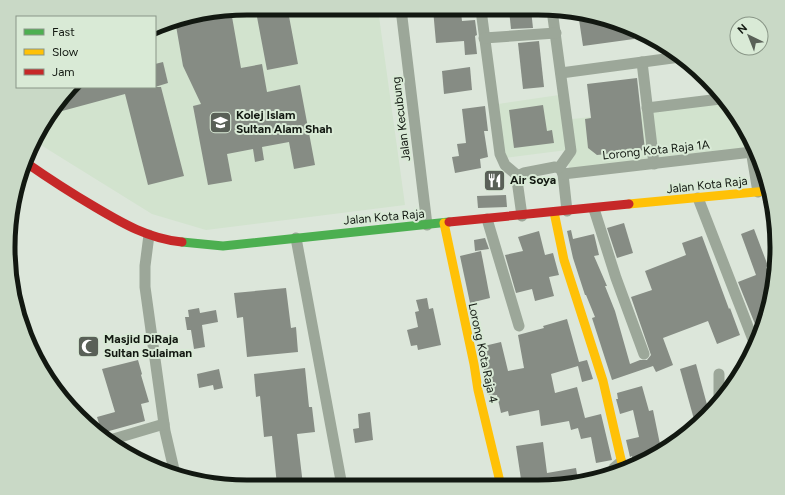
<svg xmlns="http://www.w3.org/2000/svg" width="785" height="495" viewBox="0 0 785 495" font-family="Figtree,sans-serif">
<rect width="100%" height="100%" fill="#dce6da"/>
<!-- built -->
<g fill="#d2e3ce">
<polygon points="248,8 378,9 405,205 206,230 152,214 36,142 58,102 73,87 155,87 155,28 171,21"/>
<polygon points="559,95 563,120 723,103 744,130 747,149 569,169 567,150 505,158 498,104"/>
</g>
<!-- building -->
<g fill="#868c84">
<polygon points="260,8 282,8 283,12 288,11 298,64 267,70 257,17 262,16"/>
<polygon points="433,9 449,9 450,14 461,13 462,21 475,20 477,35 475,36 477,54 465,55 464,41 436,43"/>
<polygon points="509,10 531,10 533,28 511,29"/>
<polygon points="231,11 241,68 262,64 267,92 300,85 315,165 294,169 289,142 262,147 264,160 255,162 253,149 227,154 232,181 208,185 193,106 201,104 183,66 175,20"/>
<polygon points="578,13 633,29 634,39 583,46"/>
<polygon points="539,41 544,87 523,89 518,43"/>
<polygon points="163,62 168,83 155,87 155,64"/>
<polygon points="470,67 472,90 444,94 442,71"/>
<polygon points="637,78 645,150 597,155 588,148 585,119 591,118 587,84"/>
<polygon points="73,87 161,87 184,176 148,185 125,94 51,114 58,102"/>
<polygon points="543,105 547,131 552,130 554,143 514,148 509,110"/>
<polygon points="485,106 488,131 484,131 488,157 480,159 481,168 455,173 452,157 459,156 457,144 466,143 462,109"/>
<polygon points="506,195 507,207 478,208 477,196"/>
<polygon points="624,223 633,253 617,258 607,228"/>
<polygon points="754,229 768,266 766,267 770,278 764,324 759,334 738,282 756,275 741,234"/>
<polygon points="571,230 573,239 594,234 599,255 594,256 607,286 605,286 615,311 630,364 640,360 647,360 651,355 631,297 652,290 645,271 686,255 682,243 702,236 729,309 730,308 740,335 717,344 708,321 663,338 673,365 656,372 653,366 612,380 592,318 595,317 586,295 585,295 573,258 567,231"/>
<polygon points="539,231 545,255 553,253 559,275 549,277 554,296 535,301 532,289 516,293 505,255 523,251 518,237"/>
<polygon points="485,238 489,249 475,251 474,240"/>
<polygon points="481,251 490,298 470,303 460,256"/>
<polygon points="286,288 291,328 296,327 298,352 247,357 243,317 237,318 234,293"/>
<polygon points="427,298 429,309 433,308 441,345 418,350 417,345 411,346 407,330 418,327 415,312 419,311 416,300"/>
<polygon points="199,308 200,313 216,310 218,322 202,325 205,347 194,349 191,330 187,330 185,317 189,317 188,310"/>
<polygon points="567,319 579,362 587,360 593,379 582,382 578,366 551,374 555,393 577,387 585,418 601,414 612,460 596,463 591,437 581,439 578,428 571,430 569,421 541,426 539,410 509,416 508,411 501,413 497,395 489,396 480,347 501,342 508,371 524,368 518,335 544,328 543,326"/>
<polygon points="138,360 142,374 141,375 149,402 141,404 145,421 102,433 97,417 115,412 102,369"/>
<polygon points="696,364 709,412 695,423 680,369"/>
<polygon points="305,368 309,407 312,407 315,432 297,434 303,485 277,485 272,436 264,437 260,396 256,397 254,374"/>
<polygon points="219,369 223,388 214,390 213,385 199,388 197,374"/>
<polygon points="642,386 649,411 653,410 661,449 644,462 634,465 632,456 630,457 626,440 639,437 633,410 620,414 616,399 618,399 617,393"/>
<polygon points="370,412 373,440 355,443 353,429 359,428 358,414"/>
<polygon points="543,442 547,473 576,468 578,480 553,486 522,486 516,446"/>
</g>
<g fill="none" stroke-linecap="round" stroke-linejoin="round">
<!-- street -->
<g stroke="#9ca799" stroke-width="11">
<polyline points="401,9 427,225"/>
<polyline points="481,10 500,154 505,165 518,176"/>
<polyline points="552,10 571,151 559,168"/>
<polyline points="484,38 556,33"/>
<polyline points="642,62 654,164"/>
<polyline points="561,73 680,57"/>
<polyline points="647,108 720,99"/>
<polyline points="749,138 758,192"/>
<polyline points="560,168 563,174 567,211"/>
<polyline points="563,174 752,152"/>
<polyline points="698,198 754,342"/>
<polyline points="594,209 616,278 644,354"/>
<polyline points="522,216 517,180 518,176 524,173 555,167 559,168"/>
<polyline points="487,219 519,326"/>
<polyline points="149,235 145,266 145,287 165,431 175,474"/>
<polyline points="296,238 342,486"/>
<polyline points="719,404 719,374"/>
<polyline points="110,440 164,424"/>
<polyline points="613,470 614,468 621,462"/>
</g>
<!-- fast -->
<polyline stroke="#4caf50" stroke-width="9" points="182,242 223,246 449,222"/>
<!-- slow -->
<g stroke="#ffc107" stroke-width="9">
<polyline points="629,204 766,191"/>
<polyline points="554,212 564,260 603,381 623,468"/>
<polyline points="444,223 474,364 478,390 501,486"/>
</g>
<!-- jam -->
<g stroke="#c62828" stroke-width="9">
<path d="M 25,162 C 48,178 71,193 95,207 C 122,223 149,239 182,242"/>
<polyline points="449,222 629,204"/>
</g>
</g>
<!-- icons -->
<defs>
<symbol id="school-square" viewBox="-11 -11 22 22"><rect x="-9" y="-9" width="18" height="18" rx="4" fill="#596057" stroke="#d9ead6"/><path d="M0-5L7-2L0 1L-7-2ZM-4 1L0 2.5L4 1V4Q0 6-4 4Z" fill="#fff"/></symbol>
<symbol id="restaurant-square" viewBox="-11 -11 22 22"><rect x="-9" y="-9" width="18" height="18" rx="4" fill="#596057" stroke="#d9ead6"/><path d="M-5-6h1v4h1v-4h1v4h1v-4h1v5L-1.5 .5V6h-2V.5L-5-1ZM5-6V6H3V1.5H1.5Q1.5-4 5-6Z" fill="#fff"/></symbol>
<symbol id="mosque-square" viewBox="-11 -11 22 22"><rect x="-9" y="-9" width="18" height="18" rx="4" fill="#596057" stroke="#d9ead6"/><path d="M3.5-4.9A6 6 0 1 0 3.5 4.9A5 5 0 1 1 3.5-4.9Z" fill="#fff"/></symbol>
</defs>
<g fill-rule="evenodd">
<use href="#school-square" x="208" y="110" width="25" height="25"/>
<use href="#restaurant-square" x="482" y="168" width="25" height="25"/>
<use href="#mosque-square" x="76" y="334" width="25" height="25"/>
</g>
<g text-anchor="middle" stroke-width="4" stroke-linejoin="round" paint-order="stroke">
<!-- poi labels -->
<g font-size="12" font-weight="bold" fill="#121811" stroke="#d9ead6" text-anchor="start">
<text x="236" y="119">Kolej Islam<tspan x="236" dy="14">Sultan Alam Shah</tspan></text>
<text x="510" y="184">Air Soya</text>
<text x="104" y="343">Masjid DiRaja<tspan x="104" dy="14">Sultan Sulaiman</tspan></text>
</g>
<!-- street labels -->
<g font-size="12" fill="#121811" stroke="#d9ead6">
<text transform="translate(401 119) rotate(-97)" y="4">Jalan Kecubung</text>
<text transform="translate(656 150) rotate(-6)" y="4">Lorong Kota Raja 1A</text>
<text transform="translate(707 185) rotate(-6)" y="4">Jalan Kota Raja</text>
<text transform="translate(384 217) rotate(-5)" y="4">Jalan Kota Raja</text>
<text transform="translate(483 353) rotate(78)" y="4">Lorong Kota Raja 4</text>
</g>
</g>
<!-- crop -->
<path d="M0 0H785V495H0ZM247 15H538A232 232 0 0 1 770 247V248A232 232 0 0 1 538 480H247A232 232 0 0 1 15 248V247A232 232 0 0 1 247 15Z" fill="#c9d9c6" fill-rule="evenodd"/>
<path fill="none" stroke="#121811" stroke-width="5" d="M247 15H538A232 232 0 0 1 770 247V248A232 232 0 0 1 538 480H247A232 232 0 0 1 15 248V247A232 232 0 0 1 247 15Z"/>
<!-- legend -->
<rect x="16" y="16" width="140" height="72" fill="#d9ead6" stroke="#899687"/>
<rect x="24" y="29" width="20" height="6" fill="#4caf50" stroke="#899687"/>
<text x="52" y="36" font-size="12" fill="#121811">Fast</text>
<rect x="24" y="49" width="20" height="6" fill="#ffc107" stroke="#899687"/>
<text x="52" y="56" font-size="12" fill="#121811">Slow</text>
<rect x="24" y="69" width="20" height="6" fill="#c62828" stroke="#899687"/>
<text x="52" y="76" font-size="12" fill="#121811">Jam</text>
<!-- north arrow -->
<g transform="translate(749 36) rotate(317)"><circle r="19" fill="#d9ead6" stroke="#899687"/>
<path d="M0-3L7 15L0 10L-7 15Z" fill="#596057"/>
<text y="-6" font-size="11" font-weight="bold" text-anchor="middle" fill="#121811">N</text>
</g>
</svg>
